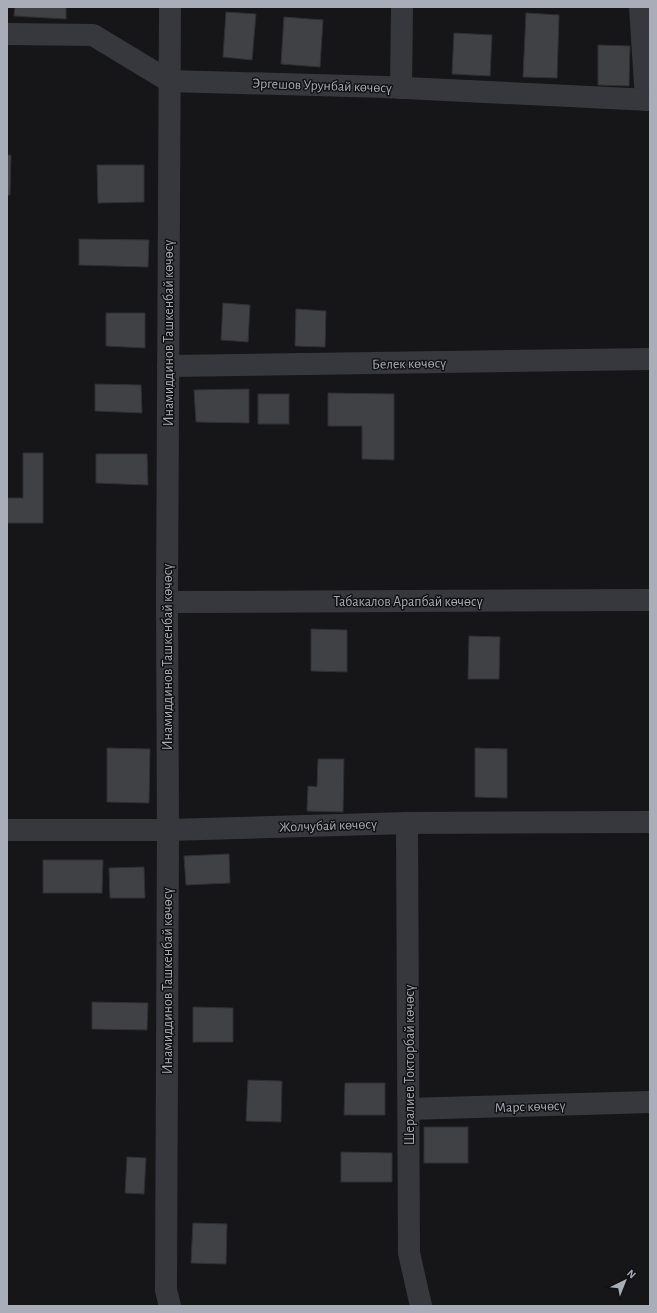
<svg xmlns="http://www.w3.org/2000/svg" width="657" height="1313" viewBox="0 0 657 1313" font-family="'Alegreya Sans',sans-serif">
<rect width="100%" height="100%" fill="#161618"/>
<!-- building -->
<g fill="#404145" stroke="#303034">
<polygon points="15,7 66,7 66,19 14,16"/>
<polygon points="226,12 256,14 252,60 223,57"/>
<polygon points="526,13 559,15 557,78 523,77"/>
<polygon points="284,17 323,20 320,67 281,64"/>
<polygon points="454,33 492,35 490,76 452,74"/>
<polygon points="598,45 630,46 629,86 598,85"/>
<polygon points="7,155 11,155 10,195 7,195"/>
<polygon points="97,165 144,165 144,202 98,203"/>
<polygon points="79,239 149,240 148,267 79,265"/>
<polygon points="223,303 250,305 248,342 221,340"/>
<polygon points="296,309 326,311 325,347 295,346"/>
<polygon points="106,313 145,313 145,348 106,346"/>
<polygon points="95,384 141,385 142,413 95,411"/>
<polygon points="249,389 249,423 196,422 194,390"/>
<polygon points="328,393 394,394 394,460 362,459 362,426 328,426"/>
<rect x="258" y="394" width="31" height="30"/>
<polygon points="23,453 43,453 43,523 7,523 7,498 23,498"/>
<polygon points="96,454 147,454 148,485 96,483"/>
<polygon points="311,629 347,630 347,672 311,671"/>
<polygon points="469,636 500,637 499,679 468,679"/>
<polygon points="107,748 150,749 149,803 107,802"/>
<polygon points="475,748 507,749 507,798 475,797"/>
<polygon points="318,759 344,759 343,812 307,811 308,786 317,787"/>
<polygon points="229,854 230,883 186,885 184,856"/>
<polygon points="43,860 103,860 102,893 43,893"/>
<polygon points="144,867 145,898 110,898 109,868"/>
<polygon points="92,1002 148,1003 147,1030 92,1029"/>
<polygon points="193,1007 233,1008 233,1042 193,1042"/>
<polygon points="248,1080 282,1081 281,1122 246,1121"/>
<polygon points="345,1083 385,1083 385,1115 344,1115"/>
<rect x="424" y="1127" width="44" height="36"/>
<polygon points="341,1152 392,1153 392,1182 341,1182"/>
<polygon points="127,1157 146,1158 144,1194 125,1193"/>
<polygon points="193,1223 227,1224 226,1264 191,1263"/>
</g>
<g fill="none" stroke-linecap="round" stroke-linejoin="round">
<!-- street -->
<g stroke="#37383d" stroke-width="22">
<polyline points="640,7 646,100"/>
<polyline points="7,34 93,35 169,81 385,87 650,100"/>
<polyline points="401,88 402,7"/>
<polyline points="168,366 650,359"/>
<polyline points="167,602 650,600"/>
<polyline points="407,823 409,1253 421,1306"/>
<polyline points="7,830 168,830 407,823 650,822"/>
<polyline points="409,1109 650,1102"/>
<polyline points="170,1306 166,1290 168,830 167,602 170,7"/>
</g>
</g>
<g text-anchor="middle" stroke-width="3" stroke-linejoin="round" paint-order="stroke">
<!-- street labels -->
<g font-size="14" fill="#a8adb8" stroke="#111113">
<text transform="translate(322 85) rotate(2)" y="5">Эргешов Урунбай көчөсү</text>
<text transform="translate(168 333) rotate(-90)" y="5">Инамиддинов Ташкенбай көчөсү</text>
<text transform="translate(409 363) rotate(-1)" y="5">Белек көчөсү</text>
<text x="408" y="606">Табакалов Арапбай көчөсү</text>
<text transform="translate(167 657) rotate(-90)" y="5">Инамиддинов Ташкенбай көчөсү</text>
<text transform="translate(328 825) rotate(-2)" y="5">Жолчубай көчөсү</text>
<text transform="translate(167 981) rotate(-90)" y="5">Инамиддинов Ташкенбай көчөсү</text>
<text transform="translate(409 1065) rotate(-90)" y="5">Шералиев Токторбай көчөсү</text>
<text transform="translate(530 1106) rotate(-2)" y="5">Марс көчөсү</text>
</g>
</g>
<!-- border -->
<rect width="657" height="1313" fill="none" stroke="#a8adb8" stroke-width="16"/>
<!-- north arrow -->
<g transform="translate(625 1281) rotate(43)" stroke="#111113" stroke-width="3" paint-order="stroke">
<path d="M0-3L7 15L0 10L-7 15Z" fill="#a8adb8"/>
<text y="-6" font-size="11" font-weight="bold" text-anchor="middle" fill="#a8adb8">N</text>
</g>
</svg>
